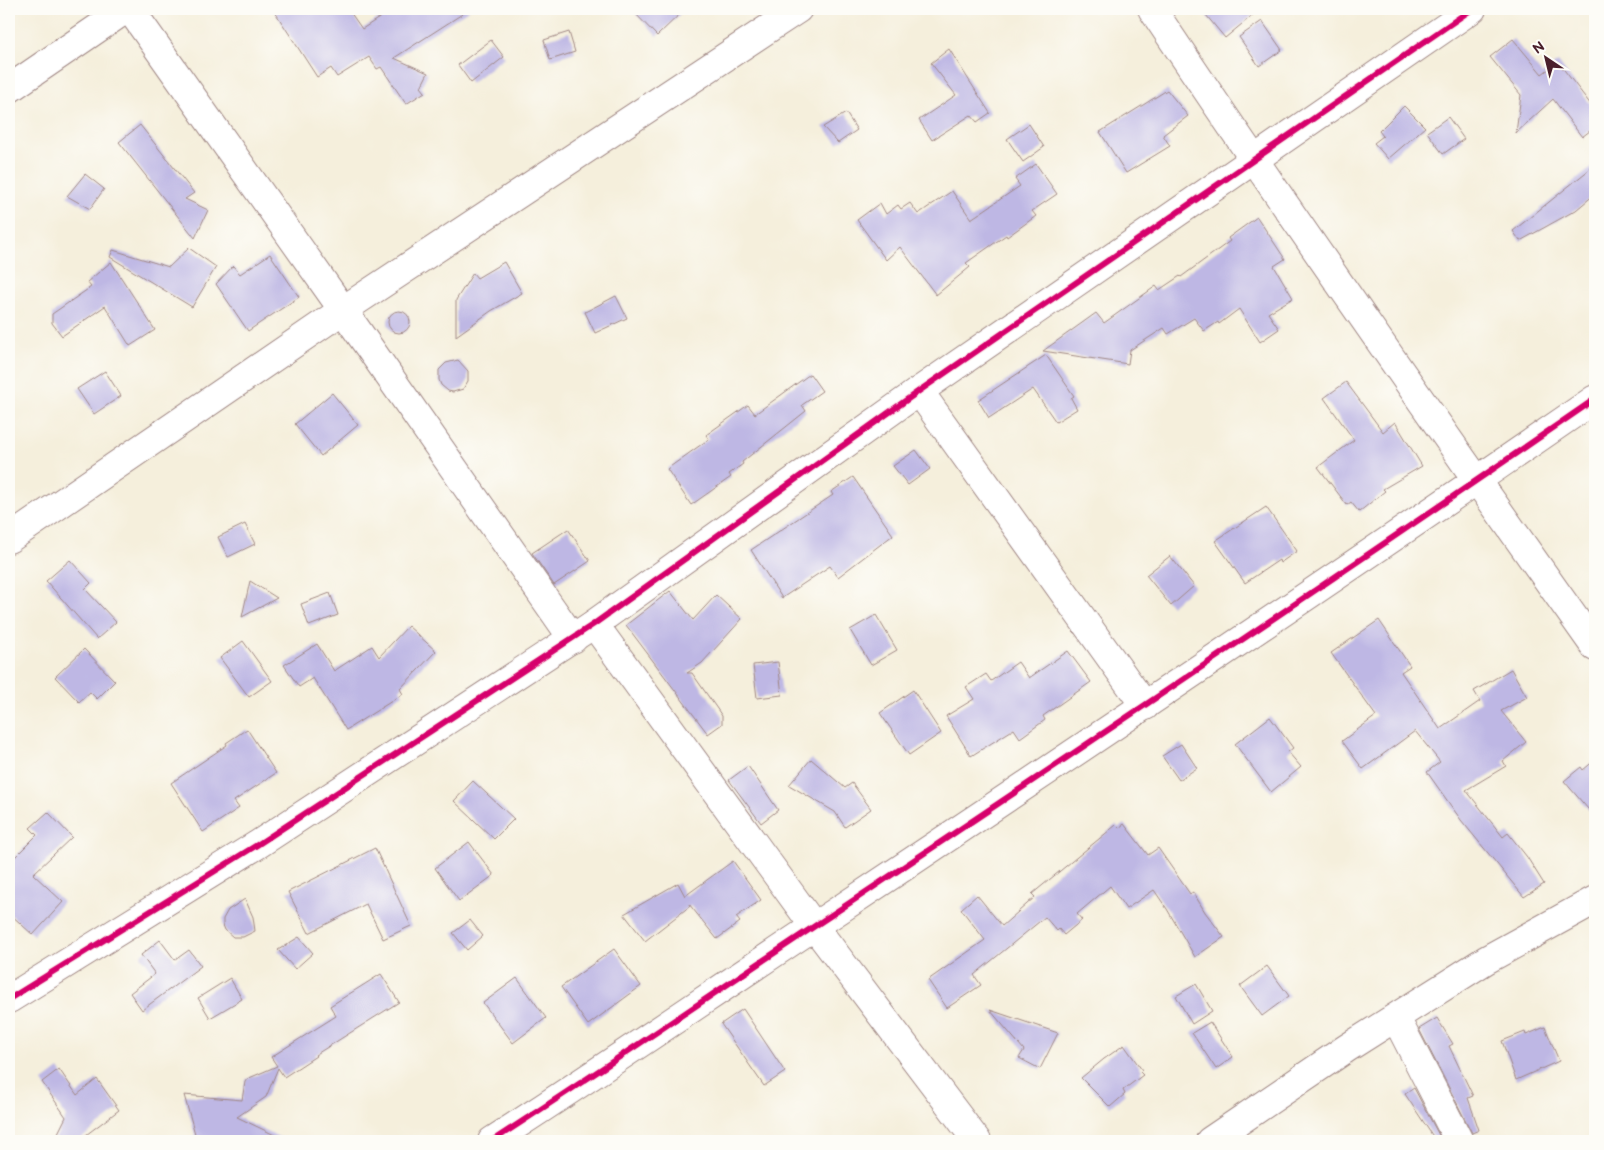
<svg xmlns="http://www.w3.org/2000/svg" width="1604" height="1150" viewBox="0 0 1604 1150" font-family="'Balsamiq Sans',sans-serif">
<rect width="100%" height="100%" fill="#fdfcf7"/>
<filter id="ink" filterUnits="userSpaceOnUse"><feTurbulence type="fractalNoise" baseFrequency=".02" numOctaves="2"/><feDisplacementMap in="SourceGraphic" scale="10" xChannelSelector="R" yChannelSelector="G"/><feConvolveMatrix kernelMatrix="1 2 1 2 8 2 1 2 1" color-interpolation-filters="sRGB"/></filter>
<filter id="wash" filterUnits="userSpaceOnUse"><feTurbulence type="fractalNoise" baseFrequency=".0096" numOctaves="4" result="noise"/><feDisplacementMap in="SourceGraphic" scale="20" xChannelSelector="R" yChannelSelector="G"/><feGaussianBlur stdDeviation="1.12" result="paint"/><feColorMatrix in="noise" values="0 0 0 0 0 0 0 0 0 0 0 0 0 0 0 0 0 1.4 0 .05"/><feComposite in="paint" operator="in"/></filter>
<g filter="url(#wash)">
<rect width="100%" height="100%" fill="#f5efdc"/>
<g id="blocks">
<!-- building -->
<g fill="#beb7e4">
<polygon points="273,9 348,9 362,29 393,9 470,9 394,58 428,73 421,87 425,92 406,104 381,67 377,69 369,57 337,77 331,68 317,77"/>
<polygon points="631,9 685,9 657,36"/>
<polygon points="1201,9 1260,9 1225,38"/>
<polygon points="1262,21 1282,50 1259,66 1239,37"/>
<polygon points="569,32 575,52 550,60 544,40"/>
<polygon points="1513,39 1542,74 1558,62 1595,110 1595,127 1582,137 1553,99 1516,133 1521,95 1490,57"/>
<polygon points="491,40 504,57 471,83 458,65"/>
<polygon points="949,49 990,113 977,122 971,115 932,140 919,120 956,95 931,63"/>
<polygon points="1167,90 1188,116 1163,135 1170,146 1126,173 1100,132"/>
<polygon points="1404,106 1425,127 1388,159 1374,143 1383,136 1379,131"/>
<polygon points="846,113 857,130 838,143 823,127"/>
<polygon points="1448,117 1464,139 1443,154 1427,132"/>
<polygon points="1029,124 1044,147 1023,162 1007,139"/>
<polygon points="140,125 194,193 185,199 208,210 195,238 119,142"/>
<polygon points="1036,164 1057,194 1032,211 1036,216 1007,237 1006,235 966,263 970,267 936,295 900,247 886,260 857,220 880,203 886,214 898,205 901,209 910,203 918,214 952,191 971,219 1020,186 1015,179"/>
<polygon points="1595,165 1595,194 1576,210 1520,241 1513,231"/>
<polygon points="85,174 104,189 90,209 67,196"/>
<polygon points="1257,217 1285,259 1274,266 1293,298 1268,313 1279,329 1260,342 1239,309 1219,324 1218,322 1204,331 1194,318 1168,334 1164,328 1130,350 1128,364 1043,351 1096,313 1104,323 1156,286 1159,290 1180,276 1181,277 1230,241 1228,238"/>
<polygon points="189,248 216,267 192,307 110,257 113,250 169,267"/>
<polygon points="270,254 299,297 248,331 216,284 233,266 240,274"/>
<polygon points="111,262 155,330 130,346 105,306 62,336 52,323 52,314 91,287 87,282"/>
<polygon points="504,262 522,293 491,311 456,336 456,300 473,273 477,278"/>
<polygon points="616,296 627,318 595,333 585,312"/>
<circle cx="399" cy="322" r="11"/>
<polygon points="1046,355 1074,396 1071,398 1077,409 1056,422 1033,389 989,418 978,400"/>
<polygon points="458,360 468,371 468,381 463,389 453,392 448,391 441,385 439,380 439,370 446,363"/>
<polygon points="105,371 121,396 94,414 77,389"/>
<polygon points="810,374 822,391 802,405 806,411 742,462 743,464 729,474 731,477 691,505 667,469 709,439 706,435 748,405 755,414"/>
<polygon points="1346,382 1383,432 1395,422 1422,466 1383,489 1385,491 1359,512 1351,502 1347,505 1318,467 1354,440 1324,398"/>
<polygon points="332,393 358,425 321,456 295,424"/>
<polygon points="916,450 930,469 908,485 893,466"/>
<polygon points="853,477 893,535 838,577 830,566 782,598 751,550 833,495 831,492"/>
<polygon points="1266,507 1297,551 1280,563 1279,560 1245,583 1215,541"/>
<polygon points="245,524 255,544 228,557 218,537"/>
<polygon points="568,529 590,561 554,585 532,553"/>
<polygon points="1170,556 1194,586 1171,606 1146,575"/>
<polygon points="70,560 91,583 85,589 116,622 97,639 46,581"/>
<polygon points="250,581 277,598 242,617"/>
<polygon points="670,591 693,620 716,595 742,619 702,663 687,673 692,673 722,716 722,724 708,734 626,625"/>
<polygon points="330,593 338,615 309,626 301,604"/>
<polygon points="876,615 897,650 871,665 850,630"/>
<polygon points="1379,620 1410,666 1401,672 1440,729 1480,701 1474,691 1511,669 1527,697 1501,711 1526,742 1503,761 1506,766 1466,790 1503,837 1508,833 1527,857 1544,884 1524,897 1461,820 1427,772 1440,762 1415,731 1363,769 1342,741 1376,716 1331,653"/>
<polygon points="408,626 436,651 400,689 403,694 346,730 313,678 299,687 284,665 317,644 334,671 372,646 379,657"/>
<polygon points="243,641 272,681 249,697 220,658"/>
<polygon points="84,649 115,681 97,699 90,692 79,702 55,677"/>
<polygon points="1068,651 1091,682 1043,716 1045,720 1020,738 1014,729 971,756 946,716 974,699 966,687 986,674 991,681 1018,662 1029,678"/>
<polygon points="778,662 782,695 757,698 753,665"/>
<polygon points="913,690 941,733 909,755 880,713"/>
<polygon points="1270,717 1293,748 1288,752 1301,767 1271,792 1235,744"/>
<polygon points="247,729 276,773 234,801 239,808 203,832 171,783 227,745 226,743"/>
<polygon points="1181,744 1197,768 1179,780 1162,756"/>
<polygon points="811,759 845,788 852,783 871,809 845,827 835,812 789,785"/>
<polygon points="1595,760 1595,817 1564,781 1581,767 1583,770"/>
<polygon points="748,766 778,810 761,823 729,780"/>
<polygon points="473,781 514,819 494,839 454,801"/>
<polygon points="48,812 72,837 33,874 63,902 33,935 9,913 9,851 15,857 37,835 30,828"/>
<polygon points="1124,824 1148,855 1158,848 1190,894 1193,892 1205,912 1224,937 1195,957 1167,909 1154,890 1126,909 1110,886 1077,914 1082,920 1064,935 1059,929 1057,931 1045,917 974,975 981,985 947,1008 928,980 985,940 961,909 977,895 1002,926 1035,897 1032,894 1116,825 1119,828"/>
<polygon points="469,842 494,875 459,901 435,868"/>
<polygon points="375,848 411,926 383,939 366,904 309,933 288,892"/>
<polygon points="733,861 761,900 736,917 740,922 717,939 689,904 690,906 645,941 624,914 678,883 685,896"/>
<polygon points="245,899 253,917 255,931 243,937 233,937 225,930 223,925 223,919 228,910"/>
<polygon points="470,920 483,936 467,950 453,933"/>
<polygon points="299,937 313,953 295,969 278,950"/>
<polygon points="160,940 175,960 189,950 201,966 142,1010 130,993 155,974 141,955"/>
<polygon points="614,949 641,986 588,1025 561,987"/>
<polygon points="1267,966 1289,996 1262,1016 1240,986"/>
<polygon points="381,974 399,1002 315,1055 316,1056 284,1077 278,1068 266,1097 237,1117 287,1141 197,1141 184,1095 242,1100 245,1082 247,1079 277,1066 271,1057 336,1016 330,1006"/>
<polygon points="230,978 242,999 210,1018 198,998"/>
<polygon points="517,978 546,1018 513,1043 483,1003"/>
<polygon points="1196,984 1212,1011 1192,1024 1176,996"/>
<polygon points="743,1009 785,1072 764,1086 721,1024"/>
<polygon points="990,1010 1058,1033 1040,1069 1019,1058 1024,1050"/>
<polygon points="1437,1018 1453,1044 1449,1046 1473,1096 1468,1098 1479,1130 1472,1133 1419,1029"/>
<polygon points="1210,1022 1233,1057 1216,1069 1192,1033"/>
<polygon points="1545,1027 1559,1061 1516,1080 1502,1041 1525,1032 1526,1035"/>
<polygon points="1124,1045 1142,1070 1140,1072 1143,1075 1123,1090 1125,1094 1110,1107 1081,1078 1104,1059"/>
<polygon points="59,1069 77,1095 97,1079 119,1110 78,1141 54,1141 66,1117 42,1082"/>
<polygon points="1414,1088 1442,1141 1436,1141 1405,1094"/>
</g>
</g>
</g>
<g filter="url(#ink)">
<use href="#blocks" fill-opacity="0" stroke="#a08784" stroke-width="1"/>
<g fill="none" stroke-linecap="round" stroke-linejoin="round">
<defs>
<g id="minor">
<polyline points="130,9 343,310 573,639"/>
<path d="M 1152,9 C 1296,224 1445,436 1595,647"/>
<polyline points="9,89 126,9"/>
<polyline points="919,391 1145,706"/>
<polyline points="9,539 343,310 798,9"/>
<polyline points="594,624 814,926 977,1141"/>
<polyline points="9,999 257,845 594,624 919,391 1472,9"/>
<polyline points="1396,1018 1459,1141"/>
<path d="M 492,1141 C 610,1065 725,985 842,908 C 1094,740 1346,571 1595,399"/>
<polyline points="1210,1141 1347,1048 1486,960 1595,900"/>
</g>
</defs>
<!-- minor casing -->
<use href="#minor" stroke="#a08784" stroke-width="30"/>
<!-- minor -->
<use href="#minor" stroke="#fff" stroke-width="28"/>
<defs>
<g id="cycleway">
<polyline points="9,999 257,845 594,624 919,391 1472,9"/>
<path d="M 492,1141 C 610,1065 725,985 842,908 C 1094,740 1346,571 1595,399"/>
</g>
</defs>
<!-- cycleway casing -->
<use href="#cycleway" stroke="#fdfcf7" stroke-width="9"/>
<!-- cycleway -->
<use href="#cycleway" stroke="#d6006c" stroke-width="6"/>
</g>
</g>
<!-- margin -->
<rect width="1604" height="1150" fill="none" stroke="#fdfcf7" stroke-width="30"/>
<!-- north arrow -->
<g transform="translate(1546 58) rotate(325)" stroke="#fdfcf7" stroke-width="4" paint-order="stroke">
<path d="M0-4L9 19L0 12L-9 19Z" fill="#4a1f2b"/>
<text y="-8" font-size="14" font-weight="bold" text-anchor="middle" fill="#4a1f2b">N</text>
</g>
</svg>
